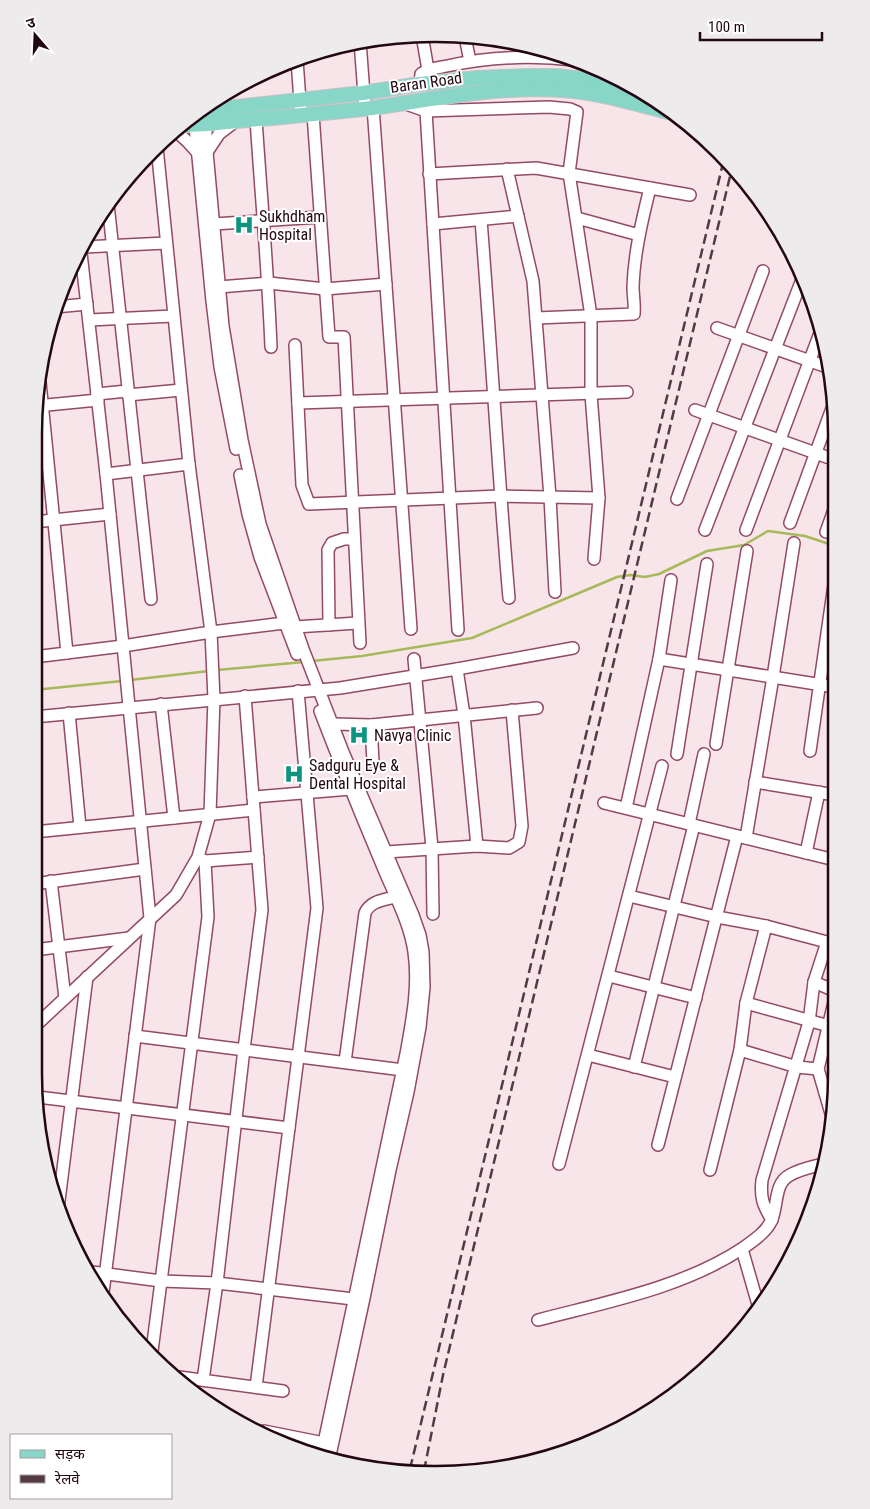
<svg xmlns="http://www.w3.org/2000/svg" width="870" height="1509" viewBox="0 0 870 1509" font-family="'Roboto Condensed','Noto Sans Devanagari',sans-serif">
<rect width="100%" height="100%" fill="#f7e5ea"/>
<!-- green -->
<path fill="#ecb286" d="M 835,1042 L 835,1101 L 834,1108 C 826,1080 822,1069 835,1042 Z"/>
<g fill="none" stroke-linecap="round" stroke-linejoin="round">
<!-- stream -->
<g stroke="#a7b958" stroke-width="2.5">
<polyline points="312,661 362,656 472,638 617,577 630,575 645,577 659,574 707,551 744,545 768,531 805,536 835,546"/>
<polyline points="217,670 304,662"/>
<polyline points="130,680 209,671"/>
<polyline points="34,690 122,681"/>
</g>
<defs>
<g id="minor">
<polyline points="422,35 428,70"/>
<polyline points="465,37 470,61"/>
<polyline points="360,41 365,108"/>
<polyline points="297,60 301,115"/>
<path d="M 420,84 L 421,74 C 429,68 438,68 447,66 C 489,57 531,55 574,60"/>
<polyline points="403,103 426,111 549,107 570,109 577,112 569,173 591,316 591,394 599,498 594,559"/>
<polyline points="373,107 411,629"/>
<polyline points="426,111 458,630"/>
<polyline points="313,114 329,337 344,337 360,643"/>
<polyline points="194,116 212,301 220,367 236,449"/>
<polyline points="205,116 207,152 223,326 242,440 260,524 303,649 343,752 413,915 420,935 423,952 424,987 420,1027 408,1092 390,1170 364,1298 329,1460"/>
<path d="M 256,119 C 261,195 268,271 271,347"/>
<polyline points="176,131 188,142 197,152"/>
<polyline points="207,152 219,134 236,121"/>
<polyline points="507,169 533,281 550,497 555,592"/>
<polyline points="429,174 536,168 690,195"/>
<polyline points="108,204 151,599"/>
<polyline points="577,218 639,235"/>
<path d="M 481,220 C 491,346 498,472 509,598"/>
<polyline points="214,224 320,217"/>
<polyline points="433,224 518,216"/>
<polyline points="84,247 166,243"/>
<polyline points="81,253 106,474 150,918 103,1293"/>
<polyline points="219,287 269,283 325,289 386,284"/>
<polyline points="55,307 87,304"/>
<path d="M 536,318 L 634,314 C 635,304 633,296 633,287 C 634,254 642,220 650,188"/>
<polyline points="89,320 173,316"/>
<polyline points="717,328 827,367"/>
<polyline points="295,345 302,485 309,504 500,496 599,498"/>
<polyline points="40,382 67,653"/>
<polyline points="97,394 127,391"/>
<polyline points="128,395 181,390"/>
<polyline points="298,403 627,392"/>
<polyline points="37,406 98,400"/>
<polyline points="695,410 835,460"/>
<polyline points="106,474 189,464"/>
<polyline points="240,475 248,514 260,557 297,654"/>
<polyline points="677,499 763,271"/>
<polyline points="34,522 110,514"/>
<polyline points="790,523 834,403"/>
<polyline points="705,530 801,282"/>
<polyline points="746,530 820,333"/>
<polyline points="826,532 835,507"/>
<polyline points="329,625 328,550 332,543 344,539 354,539"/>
<polyline points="295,627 358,623"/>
<polyline points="34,657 123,646 211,632 284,623"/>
<polyline points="414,659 432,848 433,914"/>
<polyline points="659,659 835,687"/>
<polyline points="457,669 464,715 477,846"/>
<polyline points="161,704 174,818"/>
<path d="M 320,711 C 340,763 361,815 383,867 C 394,894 410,923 414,952 C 419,986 412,1021 406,1054 L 321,1457"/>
<polyline points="69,713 80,827"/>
<polyline points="34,717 340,688 457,669 573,648"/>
<polyline points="334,724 371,725 537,708"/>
<polyline points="371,725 373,762"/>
<polyline points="716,744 747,551"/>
<polyline points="810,751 835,578"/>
<polyline points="677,754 707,564"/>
<polyline points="755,782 835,795"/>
<polyline points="253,797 351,789"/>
<polyline points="604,803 835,860"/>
<polyline points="626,808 659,659 671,580"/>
<polyline points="689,824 704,754"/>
<polyline points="34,832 254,810"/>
<polyline points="746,838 773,677 794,543"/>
<polyline points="386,852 477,846 509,848 519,842 522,826 512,710"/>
<polyline points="806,853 819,792"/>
<polyline points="199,858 205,861 258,857"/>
<polyline points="51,881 65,998"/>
<polyline points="34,884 145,869"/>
<polyline points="629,896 717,917 766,926"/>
<polyline points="34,950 129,938"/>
<polyline points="609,976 696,998"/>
<polyline points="746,1003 829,1026"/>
<polyline points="34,1027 176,895 198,857 210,814 214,699 211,632 189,464 157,147"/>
<polyline points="135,1036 403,1070"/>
<polyline points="740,1050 797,1067 818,1069"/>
<polyline points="588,1055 675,1077"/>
<path d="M 345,1062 L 365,913 C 370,901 384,900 395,897"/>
<polyline points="634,1067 694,825"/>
<polyline points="38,1097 289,1128"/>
<polyline points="832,1117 818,1069 835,998"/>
<polyline points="658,1145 737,836"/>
<polyline points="559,1164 662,766"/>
<polyline points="710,1170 740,1050 746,1003 766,926 827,942 814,982 835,991"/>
<polyline points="58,1209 87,977"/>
<path d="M 772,1220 C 763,1205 760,1198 762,1180 L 809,1022 L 814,982"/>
<polyline points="742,1249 759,1308"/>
<polyline points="92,1272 161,1281 217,1283 362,1300"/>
<path d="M 538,1320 C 607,1302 682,1288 743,1248 C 753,1241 768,1231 772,1219 C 778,1205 774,1183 790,1175 C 800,1169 812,1167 823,1164"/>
<polyline points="152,1351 208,917 205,861"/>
<polyline points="179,1377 283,1391"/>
<polyline points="203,1380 217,1283 244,1049 262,910 245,696"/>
<polyline points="256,1387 317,908 298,691"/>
<polyline points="264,1431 324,1443"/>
</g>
<g id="major">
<polyline points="200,111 363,93 420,84 477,78 525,76 557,76 583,79 645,95"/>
<path d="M 183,125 C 208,125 233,121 259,119 C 296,116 334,112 372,108 C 435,99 497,86 561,90 C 598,92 636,104 672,113"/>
</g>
</defs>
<!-- minor casing -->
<use href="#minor" stroke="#934a65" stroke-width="14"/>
<!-- major casing -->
<use href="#major" stroke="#cac3c6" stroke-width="16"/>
<!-- minor -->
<use href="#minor" stroke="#fff" stroke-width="11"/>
<!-- major -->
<use href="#major" stroke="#87d6c7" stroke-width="14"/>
<!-- rail -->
<g stroke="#543a43" stroke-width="2.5" stroke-dasharray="10 5" stroke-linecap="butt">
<polyline points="410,1469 724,159"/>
<polyline points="424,1471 443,1375 732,168"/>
</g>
</g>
<!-- icons -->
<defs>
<symbol id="hospital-bare" viewBox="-9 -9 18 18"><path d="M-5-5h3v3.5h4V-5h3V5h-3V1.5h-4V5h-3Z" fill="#0c9480" stroke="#fff" stroke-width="2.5" paint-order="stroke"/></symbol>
</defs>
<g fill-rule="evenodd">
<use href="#hospital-bare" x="230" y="211" width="28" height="28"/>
<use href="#hospital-bare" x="345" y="721" width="28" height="28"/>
<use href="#hospital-bare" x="280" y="760" width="28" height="28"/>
</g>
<g text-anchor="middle" stroke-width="4" stroke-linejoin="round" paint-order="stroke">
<!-- street labels -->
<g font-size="16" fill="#230712" stroke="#fff">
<text transform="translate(426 82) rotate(-8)" y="6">Baran Road</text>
</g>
<!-- poi labels -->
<g font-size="16" fill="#230712" stroke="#fff" text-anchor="start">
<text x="259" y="222">Sukhdham<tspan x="259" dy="18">Hospital</tspan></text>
<text x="374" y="741">Navya Clinic</text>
<text x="309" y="771">Sadguru Eye &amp;<tspan x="309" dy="18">Dental Hospital</tspan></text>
</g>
</g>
<!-- crop -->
<path d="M0 0H870V1509H0ZM434 42H436A392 392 0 0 1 828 434V1074A392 392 0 0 1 436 1466H434A392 392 0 0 1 42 1074V434A392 392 0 0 1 434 42Z" fill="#edebec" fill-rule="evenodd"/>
<path fill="none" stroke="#230712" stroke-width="2.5" d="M434 42H436A392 392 0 0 1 828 434V1074A392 392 0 0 1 436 1466H434A392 392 0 0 1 42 1074V434A392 392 0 0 1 434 42Z"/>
<!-- legend -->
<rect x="10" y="1434" width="162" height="65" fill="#ffffff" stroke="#a79ca0"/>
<rect x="20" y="1450" width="25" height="8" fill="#87d6c7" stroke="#a79ca0"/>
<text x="55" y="1459" font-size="15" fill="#230712">सड़क</text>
<rect x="20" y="1475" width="25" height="8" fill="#543a43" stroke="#a79ca0"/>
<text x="55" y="1484" font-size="15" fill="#230712">रेलवे</text>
<!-- north arrow -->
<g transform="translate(35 35) rotate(341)" stroke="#ffffff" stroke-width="4" paint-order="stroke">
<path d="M0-4L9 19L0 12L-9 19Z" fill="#230712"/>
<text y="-8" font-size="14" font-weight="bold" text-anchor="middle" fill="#230712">उ</text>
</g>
<!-- scale -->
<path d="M700 32v8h122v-8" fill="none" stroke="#230712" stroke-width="2.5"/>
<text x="708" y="32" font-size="15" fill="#230712" stroke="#ffffff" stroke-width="4" paint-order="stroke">100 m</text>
</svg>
